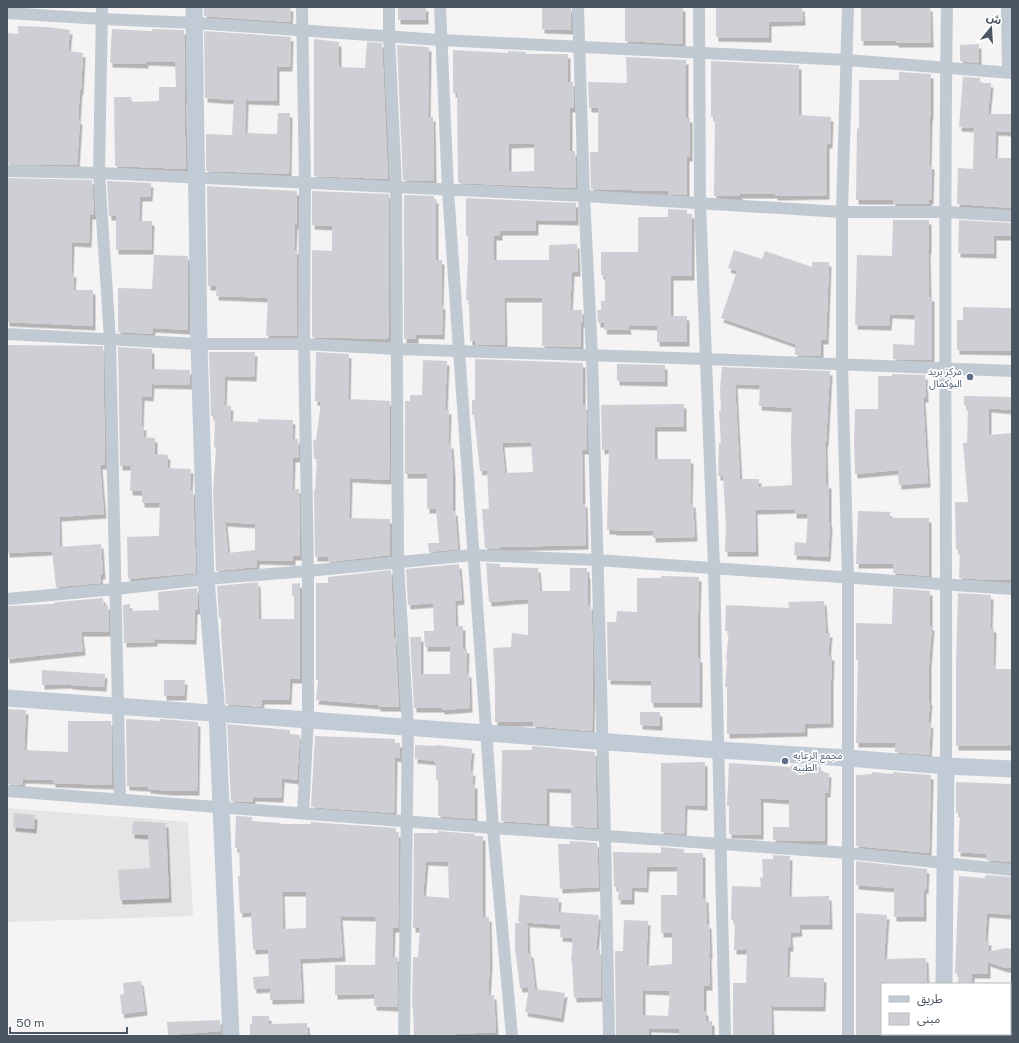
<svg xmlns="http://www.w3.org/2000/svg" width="1019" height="1043" viewBox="0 0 1019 1043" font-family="'Public Sans','Noto Sans Arabic',sans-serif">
<defs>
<filter id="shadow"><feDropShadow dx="2.5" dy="4.5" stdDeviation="0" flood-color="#0004"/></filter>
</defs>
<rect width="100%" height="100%" fill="#f5f3f3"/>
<!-- education -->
<polygon fill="#e6e4e5" points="7,808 188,822 193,916 7,922"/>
<!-- building -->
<g fill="#cdcfd5" fill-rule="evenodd" filter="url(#shadow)">
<polygon points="204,7 291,7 290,22 204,16"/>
<rect x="398" y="7" width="28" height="13"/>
<polygon points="542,7 571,7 571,30 542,29"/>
<polygon points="625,7 683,7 683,44 625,41"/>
<polygon points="716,7 802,7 803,21 769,22 769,38 716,37"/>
<polygon points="861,7 930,7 931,43 896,43 896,41 861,41"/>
<polygon points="18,26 47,27 70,30 68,51 83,53 81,90 80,90 78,120 80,120 77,165 7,164 7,33 18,34"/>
<polygon points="112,29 152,31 152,29 184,30 185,99 184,99 186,169 115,166 114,97 131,97 132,102 159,101 159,87 176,87 175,62 146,61 146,64 110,63"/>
<polygon points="204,31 291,37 290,67 277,67 277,101 246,100 245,133 277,134 278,113 290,113 289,174 206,171 206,134 232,135 234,100 205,98"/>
<polygon points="314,39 339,42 339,67 365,68 367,42 382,43 388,179 314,176"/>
<polygon points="979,44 979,63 960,61 960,45"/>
<polygon points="397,45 429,47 428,117 433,117 434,181 403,180"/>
<path d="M 453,50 L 508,53 L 508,51 L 526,52 L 526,54 L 568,54 L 568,82 L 573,82 L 574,108 L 570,108 L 570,151 L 575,151 L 576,188 L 458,183 L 457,93 L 453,93 ZM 534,143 L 534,171 L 509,172 L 509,144 Z"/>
<polygon points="626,57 686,60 686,118 690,118 690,157 687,157 687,195 668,194 669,191 591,189 590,152 598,152 598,108 589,108 588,82 627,83"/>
<polygon points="711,61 799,65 799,115 831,117 830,144 827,144 827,195 775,196 775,194 740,194 740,196 714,196 715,117 711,117"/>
<polygon points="899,72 931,74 931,116 930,116 929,165 932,165 931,200 929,200 929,204 893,204 893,200 856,200 857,128 859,129 859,80 899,80"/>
<polygon points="963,77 980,78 980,83 991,83 988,114 1012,114 1012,132 996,131 995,158 1012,158 1012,208 957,204 958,168 973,169 974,128 959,127"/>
<polygon points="7,178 92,180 94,215 90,215 89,243 72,242 71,273 74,273 73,290 93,290 93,326 7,322"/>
<polygon points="107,181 151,183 150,197 140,197 139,221 152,221 151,250 116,250 116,216 109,216"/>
<polygon points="207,186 297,191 297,225 295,225 294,250 297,250 297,336 266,336 268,298 216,296 217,286 208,286"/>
<polygon points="312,191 389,194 389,338 387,338 387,339 312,337 312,250 332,251 332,226 312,225"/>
<polygon points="404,195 434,196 434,199 436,199 436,260 442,260 441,305 443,305 442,335 416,334 416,339 404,339"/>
<polygon points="466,198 576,203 576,221 536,220 536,231 500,231 500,236 494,236 494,260 549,260 549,245 577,244 578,272 572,272 570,310 582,310 583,323 581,323 581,347 542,346 542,298 504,298 505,345 475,344 475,341 470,341 469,300 466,300 468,258 468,236 466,236"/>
<polygon points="668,209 687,210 687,214 692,214 692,276 671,276 671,316 687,316 687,342 657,342 657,326 628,325 629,330 604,330 605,323 598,323 597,310 601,310 601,301 605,301 605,276 601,275 601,252 638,252 638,217 668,217"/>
<polygon points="893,220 929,220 929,250 928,250 929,297 932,297 932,360 893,359 893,344 914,345 915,315 890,314 889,326 855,325 857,255 892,256"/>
<polygon points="959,220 1012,223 1012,236 994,236 994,254 958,253"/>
<polygon points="734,250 762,259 765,251 812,267 812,262 829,262 826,340 821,340 821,356 795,355 795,344 721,318 737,271 728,268"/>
<polygon points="154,255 188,256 188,330 153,328 152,334 118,332 118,288 152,289"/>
<polygon points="963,307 1012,308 1012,351 957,350 957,320 963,320"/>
<polygon points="7,345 103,346 105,465 100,465 104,514 59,517 60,547 101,544 103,575 100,575 101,583 56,587 52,551 7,553"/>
<polygon points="118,347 152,349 152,369 190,370 190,385 152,384 151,397 142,396 141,426 144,426 143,437 155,438 155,454 168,455 167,468 191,469 190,490 193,490 196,573 128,579 127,537 159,536 160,503 142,503 142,491 130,491 131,466 120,466"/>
<path d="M 209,352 L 255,352 L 254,377 L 225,376 L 224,405 L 231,406 L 230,421 L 258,422 L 258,419 L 293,420 L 292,439 L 298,439 L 299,458 L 293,458 L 292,489 L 299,489 L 300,556 L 293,556 L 293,561 L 257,560 L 257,567 L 216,571 L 213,491 L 216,448 L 214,447 L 215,416 L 211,416 ZM 225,522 L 255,524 L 255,550 L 228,553 Z"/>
<polygon points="316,352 349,354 348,399 390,401 389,480 350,478 349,518 390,519 390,555 328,562 328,557 315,557 314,490 315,490 317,459 314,459 313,440 316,440 321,402 315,401"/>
<path d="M 475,359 L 583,363 L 583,405 L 586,405 L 587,450 L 582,450 L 583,503 L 585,503 L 586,545 L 500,547 L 500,549 L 485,548 L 482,509 L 489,509 L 487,470 L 480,471 L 474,415 L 472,415 L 472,400 L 475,400 ZM 531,442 L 533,472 L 505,473 L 502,443 Z"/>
<polygon points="423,360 447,361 445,410 449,410 448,444 451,444 453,474 453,511 455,511 458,549 429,552 428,543 439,543 436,509 427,509 427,474 405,474 405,401 410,401 410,395 422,395"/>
<polygon points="617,364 665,365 665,382 617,381"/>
<path d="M 722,367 L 830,371 L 826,442 L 825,442 L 826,484 L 829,484 L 829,522 L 830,523 L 828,557 L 794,555 L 795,542 L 806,543 L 808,514 L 794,514 L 794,509 L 755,510 L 756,552 L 725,552 L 726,527 L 723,476 L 718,476 L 719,443 L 721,443 L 719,411 L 721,411 L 720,390 ZM 735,384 L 760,385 L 759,406 L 792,408 L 791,439 L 792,485 L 759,487 L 759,479 L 740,479 Z"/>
<polygon points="892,374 925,375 926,398 923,398 928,483 899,485 898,470 855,474 854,444 855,409 878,409 878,376 892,376"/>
<polygon points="964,396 1012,397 1012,410 989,408 989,435 1012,433 1012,474 1010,474 1012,505 1012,580 993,580 959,578 960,550 956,550 955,502 968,502 963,443 967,443 968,406 964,406"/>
<polygon points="684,404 684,427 655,427 655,459 691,459 690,503 693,503 695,537 653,538 653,531 614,531 614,530 607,530 609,449 602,450 601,405"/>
<polygon points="858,511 890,512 890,518 929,518 929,576 893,573 893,564 856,564"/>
<polygon points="486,563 500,564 500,567 538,568 540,591 570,591 570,568 587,568 587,574 588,574 588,605 591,605 592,622 593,680 592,731 533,726 533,722 495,722 495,684 493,648 511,647 512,633 528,635 528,599 489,602"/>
<polygon points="459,564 462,600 455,601 456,626 463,626 463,649 467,649 466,673 469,673 470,708 442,710 442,708 414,708 410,637 421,637 421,674 450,674 450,647 425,647 424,631 434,631 433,603 408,605 406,569"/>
<polygon points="391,570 394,638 395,638 399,707 378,707 378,705 316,700 318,680 316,680 316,583 328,583 328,577"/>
<polygon points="661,576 699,577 698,613 698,658 700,658 700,703 651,703 651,681 608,680 607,622 616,622 617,611 637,612 637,578 661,578"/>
<polygon points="258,582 259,619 294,619 294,596 292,596 292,584 300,583 300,679 290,679 289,700 262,700 261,707 226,704 221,634 221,618 219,618 217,586"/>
<polygon points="197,588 198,610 195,610 194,640 155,639 155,642 124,643 123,605 130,604 130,611 159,610 158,592"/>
<polygon points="893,588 930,591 930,626 932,626 929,664 929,701 930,701 928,723 931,724 929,755 895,752 895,743 856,743 858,660 856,660 856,623 892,624"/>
<polygon points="958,593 991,595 990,628 994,628 993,665 995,665 995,669 1012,669 1012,746 956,746 956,665"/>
<polygon points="103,598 104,605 108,605 109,632 81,632 83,651 7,659 7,606 54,604 54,603 57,602"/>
<polygon points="824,601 826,633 830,633 828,656 832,656 831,681 831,723 805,724 805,732 727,734 727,687 725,687 727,660 726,660 729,631 725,631 726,605 789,608 788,602"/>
<polygon points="42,670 105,674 104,687 70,685 70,684 42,685"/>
<polygon points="164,680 185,680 184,696 164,696"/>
<polygon points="7,709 26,710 24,750 68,752 68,721 111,721 112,785 53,783 53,780 23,779 22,785 7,784"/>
<polygon points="640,712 660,712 660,726 640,725"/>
<polygon points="126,719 160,721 160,719 161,719 198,722 197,791 170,791 148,789 148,787 127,786"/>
<polygon points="227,724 290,730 290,734 300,735 297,780 282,778 281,798 253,797 253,802 231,801"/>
<polygon points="315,736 395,739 395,743 400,743 400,758 395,757 394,813 311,807"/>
<polygon points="415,745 436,746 436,745 472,749 470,771 473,772 472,784 475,784 475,819 438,816 438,780 436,780 436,763 434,763 435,761 415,759"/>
<polygon points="532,746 595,752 597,828 571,826 571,789 547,788 547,824 501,821 502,750 532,750"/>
<polygon points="705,762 705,806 685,805 684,834 661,832 661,763"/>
<polygon points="729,763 791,767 791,765 821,767 821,772 829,773 828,793 825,793 825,841 773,840 773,827 789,827 789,800 761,798 761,835 729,834 729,806 727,806"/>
<polygon points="872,772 893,774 893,772 931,775 929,853 856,846 856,775 872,774"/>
<polygon points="956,782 1012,784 1012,862 986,860 987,854 958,852 960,813 956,813"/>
<polygon points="14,813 35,815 34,829 13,827"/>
<path d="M 236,816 L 252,817 L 252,821 L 280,823 L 280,824 L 311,824 L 311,822 L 396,828 L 396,833 L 399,833 L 398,928 L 393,928 L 392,957 L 398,957 L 397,1007 L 374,1006 L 374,994 L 335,995 L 335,965 L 375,965 L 376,917 L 340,916 L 343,957 L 300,959 L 302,999 L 270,1000 L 270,988 L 254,989 L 253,977 L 269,976 L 268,949 L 253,950 L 251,912 L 240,913 L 238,876 L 240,876 L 239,848 L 235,848 ZM 282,892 L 306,892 L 306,928 L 283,929 Z"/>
<polygon points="133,821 166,823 169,898 120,900 118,870 150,868 148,835 132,834"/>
<path d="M 438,831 L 475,834 L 475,836 L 483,836 L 483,917 L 489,917 L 490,962 L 488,995 L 494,995 L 496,1032 L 456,1034 L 456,1036 L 414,1036 L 413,1007 L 412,1007 L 413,957 L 418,957 L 420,928 L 413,928 L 414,833 L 438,833 ZM 426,861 L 448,862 L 449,898 L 423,896 Z"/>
<polygon points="570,841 597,843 599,887 560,889 558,844 570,844"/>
<path d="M 661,847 L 684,849 L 684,853 L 703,853 L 703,898 L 706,898 L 707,924 L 709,924 L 710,954 L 709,954 L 710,986 L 704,986 L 704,1011 L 706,1011 L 706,1021 L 712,1021 L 712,1036 L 679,1036 L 679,1029 L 649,1028 L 649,1036 L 616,1036 L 615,951 L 623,951 L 624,920 L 648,921 L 646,966 L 672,964 L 672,933 L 661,933 L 661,895 L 677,895 L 677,867 L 647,867 L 646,888 L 632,887 L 632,900 L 618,900 L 619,886 L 614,887 L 613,852 L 661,853 ZM 643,990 L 670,991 L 668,1016 L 643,1015 Z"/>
<polygon points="773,855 790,856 789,897 829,896 830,925 799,925 800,932 790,933 791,947 788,947 787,977 824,978 823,1007 771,1006 772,1036 733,1036 733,983 746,983 747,950 734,950 735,921 731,920 732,886 761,887 760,878 763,877 762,859 773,859"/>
<polygon points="856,861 927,869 926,890 924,889 924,917 894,917 894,888 856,885"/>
<polygon points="986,875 1012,877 1012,915 987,913 985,941 989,941 988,952 1006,948 1012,949 1012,968 1005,968 988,962 988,974 972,974 972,984 958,984 959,973 955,973 959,876 985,878"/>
<polygon points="520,895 559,898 558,912 599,915 596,950 600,950 601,997 574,998 572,962 571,962 573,938 560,937 561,925 518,922"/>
<polygon points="856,913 887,915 884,959 926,958 927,984 882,984 882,1036 856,1036"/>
<polygon points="515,923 527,923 528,953 531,953 535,987 520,988 515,948"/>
<polygon points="141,981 145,1011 122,1014 120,995 124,994 123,983"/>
<polygon points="529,988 565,993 561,1018 525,1012"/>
<polygon points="252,1016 269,1016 269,1024 307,1023 308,1035 250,1035 250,1024 252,1024"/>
<polygon points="220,1020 221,1031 168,1035 167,1022"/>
</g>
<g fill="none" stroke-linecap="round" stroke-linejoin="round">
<!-- street -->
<g stroke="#c1cad2" stroke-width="12">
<polyline points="102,7 99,173 110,339 120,799"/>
<polyline points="302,7 305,184 304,344 308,571 308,720 303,813"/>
<polyline points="389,7 389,35 396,187 398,563 408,727 404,1036"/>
<polyline points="440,7 448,190 459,350 493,828 512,1036"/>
<polyline points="578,7 584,196 592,356 605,836 609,1036"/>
<polyline points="699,7 700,202 714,568 725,1036"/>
<polyline points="848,7 842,212 842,364 848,577 848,1036"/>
<polyline points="1007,7 1008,72"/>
<polyline points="7,13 102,19 195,23 441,40 847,60 1012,73"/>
<polyline points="7,171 99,173 584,196 842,212 946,212 1012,216"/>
<polyline points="7,334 199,344 304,344 396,349 707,359 1012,371"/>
<polyline points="7,599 116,589 206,579 308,571 473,555 597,560 1012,589"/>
<path d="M 946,766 C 947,513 943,260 947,7"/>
<polyline points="7,791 493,828 848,853 1012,870"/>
</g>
<!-- secondary -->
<g stroke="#c1cbd6" stroke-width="17">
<polyline points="194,7 199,344 206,579 217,713 231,1036"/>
<polyline points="7,698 718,750 848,758 946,766 1012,769"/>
<polyline points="944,984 946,766"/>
<polyline points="943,1036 943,1034"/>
</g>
</g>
<!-- markers -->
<g fill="#5c6f8a" stroke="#fff" stroke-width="1.5">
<circle cx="970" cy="377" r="4"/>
<circle cx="785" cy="761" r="4"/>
</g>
<g text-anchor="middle" stroke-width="3.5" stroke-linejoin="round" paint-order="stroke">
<!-- service labels -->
<g font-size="10" fill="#4e5e75" stroke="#fff" text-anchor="end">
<text x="962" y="375">مركز بريد<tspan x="962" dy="12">البوكمال</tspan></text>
<text x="793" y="759" text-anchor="start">مجمع الرعايه<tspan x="793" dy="12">الطبيه</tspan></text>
</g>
</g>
<!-- border -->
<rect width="1019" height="1043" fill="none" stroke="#4a5661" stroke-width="16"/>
<!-- legend -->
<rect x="881" y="983" width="130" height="52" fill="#ffffff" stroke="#b7bbc0"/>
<rect x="889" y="996" width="20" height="6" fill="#c1cbd6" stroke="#b7bbc0"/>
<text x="917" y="1003" font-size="12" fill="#4a5661">طريق</text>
<rect x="889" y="1013" width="20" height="12" fill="#cdcfd5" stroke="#b7bbc0"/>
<text x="917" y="1023" font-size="12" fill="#4a5661">مبنى</text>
<!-- north arrow -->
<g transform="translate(991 28) rotate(18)" stroke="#ffffff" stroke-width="3" paint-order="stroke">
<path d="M0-3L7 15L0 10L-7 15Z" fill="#4a5661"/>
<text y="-6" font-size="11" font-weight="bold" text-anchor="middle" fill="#4a5661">ش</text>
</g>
<!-- scale -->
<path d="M10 1027v6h117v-6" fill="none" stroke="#4a5661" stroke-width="2"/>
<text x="16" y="1027" font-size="12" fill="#4a5661" stroke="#ffffff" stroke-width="3" paint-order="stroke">50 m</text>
</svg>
